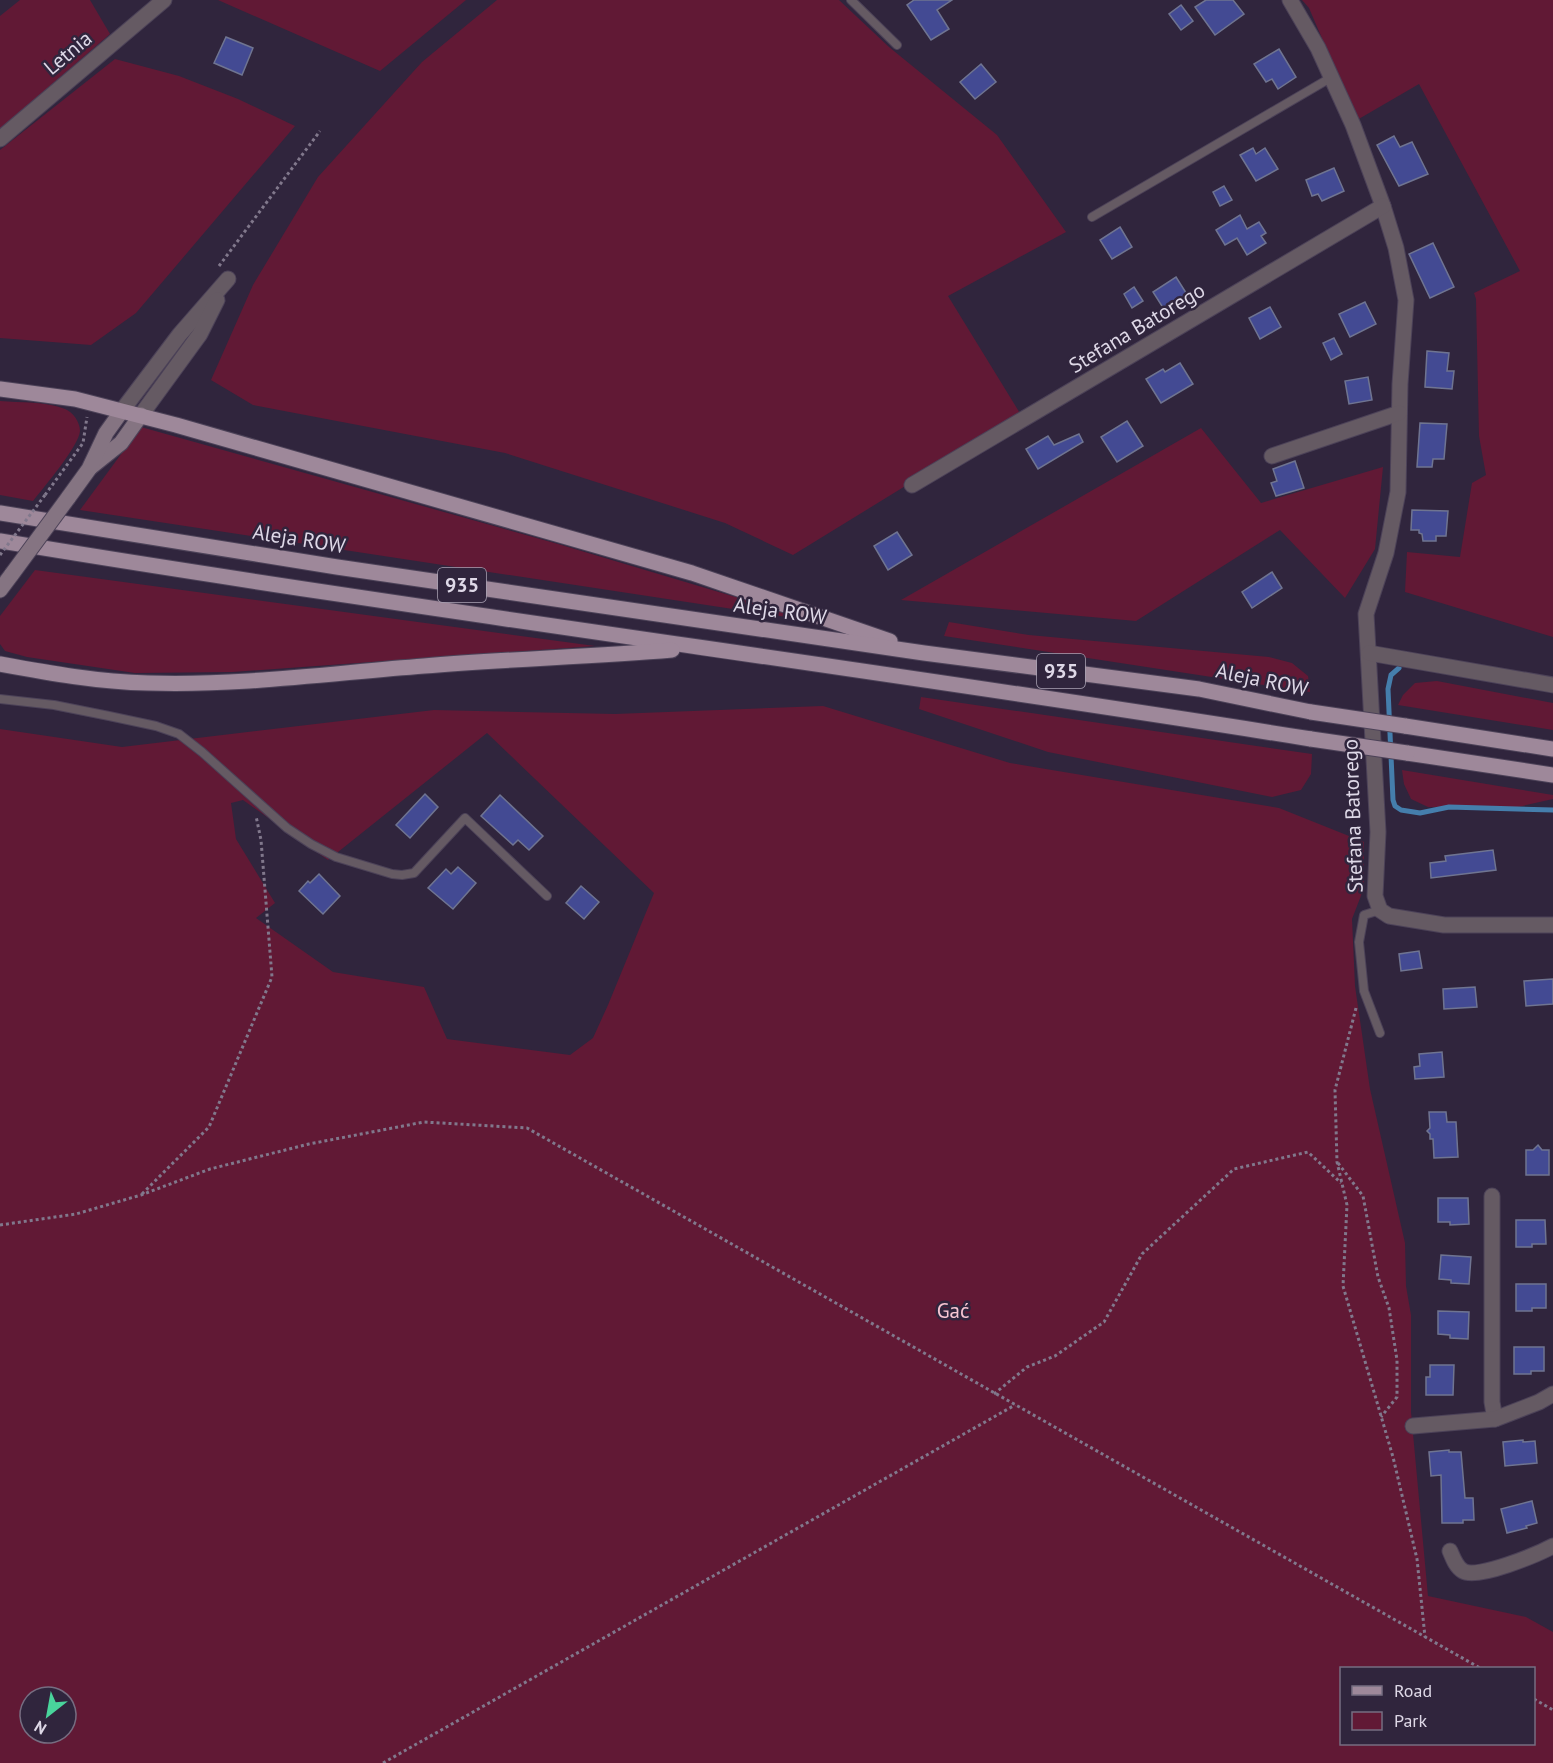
<svg xmlns="http://www.w3.org/2000/svg" width="1553" height="1763" viewBox="0 0 1553 1763" font-family="'PT Sans',sans-serif">
<rect width="100%" height="100%" fill="#30253d"/>
<!-- green -->
<g fill="#611935" fill-rule="evenodd">
<polygon points="20,0 90,0 110,34 0,129 0,16"/>
<polygon points="218,0 466,0 380,71"/>
<polygon points="497,0 839,0 889,47 997,135 1066,232 948,296 1021,415 793,555 725,523 505,453 253,405 211,380 253,285 318,177 422,62"/>
<polygon points="1302,0 1553,0 1553,637 1405,592 1407,552 1460,557 1472,483 1486,475 1479,436 1476,299 1474,293 1520,271 1419,84 1357,120 1309,8"/>
<polygon points="115,59 179,76 238,99 295,126 136,313 91,345 0,338 0,150"/>
<path d="M 0,401 C 20,403 46,401 65,409 C 73,412 80,422 80,431 C 79,446 44,487 33,501 L 0,495 Z"/>
<polygon points="141,427 558,544 819,622 80,510"/>
<polygon points="1201,428 1261,503 1383,467 1375,549 1345,598 1280,530 1136,621 901,600"/>
<polygon points="35,570 595,646 232,672 135,673 27,657 5,651 0,644 0,616"/>
<polygon points="949,622 1029,635 1269,657 1292,663 1308,676 1310,692 944,636"/>
<polygon points="1437,681 1553,703 1553,730 1398,705 1403,695 1415,683"/>
<polygon points="921,697 1312,754 1311,774 1301,790 1272,797 1048,752 919,709"/>
<path d="M 823,706 L 1010,763 L 1279,808 L 1364,842 L 1364,888 L 1352,919 L 1355,986 L 1370,1089 L 1405,1243 L 1406,1286 L 1411,1315 L 1411,1412 L 1428,1596 L 1526,1617 L 1553,1632 L 1553,1763 L 0,1763 L 0,729 L 122,747 L 434,710 L 615,714 ZM 487,733 L 654,893 L 608,1005 L 593,1038 L 570,1055 L 447,1039 L 424,987 L 333,972 L 256,918 L 275,903 L 236,839 L 231,803 L 243,800 L 328,860 ZM 1342,1668 L 1534,1668 L 1534,1744 L 1342,1744 ZM 30,1697 L 66,1697 L 66,1733 L 30,1733 Z"/>
<polygon points="1402,770 1553,795 1553,799 1509,809 1428,807 1411,799 1404,784"/>
</g>
<g fill="none" stroke-linecap="round" stroke-linejoin="round">
<!-- stream -->
<polyline stroke="#457eac" stroke-width="5" points="1399,668 1391,675 1388,689 1393,800 1395,806 1401,810 1420,813 1449,807 1553,810"/>
</g>
<!-- building -->
<g fill="#434a93" stroke="#6f7491" stroke-width="1.5">
<polygon points="914,0 952,0 937,10 949,29 931,40 907,5"/>
<polygon points="1206,0 1233,0 1244,14 1215,35 1195,7"/>
<polygon points="1181,5 1193,21 1181,30 1169,14"/>
<polygon points="226,37 253,48 242,75 214,63"/>
<polygon points="1279,49 1296,77 1278,89 1272,79 1266,82 1254,64"/>
<polygon points="981,64 996,82 975,99 960,82"/>
<polygon points="1394,136 1400,147 1412,142 1428,174 1399,186 1377,145"/>
<polygon points="1253,148 1256,154 1265,148 1278,169 1256,181 1240,155"/>
<polygon points="1334,168 1344,191 1322,201 1318,194 1312,196 1306,180"/>
<polygon points="1224,186 1232,200 1220,206 1213,192"/>
<polygon points="1240,215 1247,229 1259,222 1266,233 1261,236 1266,243 1247,255 1237,238 1225,245 1216,230"/>
<polygon points="1120,227 1132,247 1112,259 1100,240"/>
<polygon points="1433,243 1454,287 1430,298 1409,254"/>
<polygon points="1176,277 1190,299 1167,314 1153,292"/>
<polygon points="1134,287 1143,301 1132,308 1124,294"/>
<polygon points="1365,302 1376,324 1350,337 1339,314"/>
<polygon points="1270,307 1281,327 1260,339 1249,318"/>
<polygon points="1334,338 1342,354 1331,360 1323,343"/>
<polygon points="1427,351 1449,353 1447,371 1454,371 1452,389 1425,387"/>
<polygon points="1180,363 1193,384 1161,403 1146,379 1163,369 1165,372"/>
<polygon points="1368,377 1372,400 1349,404 1345,381"/>
<polygon points="1127,421 1143,446 1117,462 1101,437"/>
<polygon points="1420,423 1447,424 1444,459 1433,459 1432,467 1417,467"/>
<polygon points="1079,434 1083,442 1038,469 1026,449 1048,436 1054,445"/>
<polygon points="1295,461 1304,488 1276,496 1271,483 1277,481 1273,469"/>
<polygon points="1412,510 1448,511 1446,536 1436,536 1436,541 1423,541 1422,534 1419,533 1419,530 1411,530"/>
<polygon points="897,532 912,555 888,570 874,546"/>
<polygon points="1272,572 1282,588 1252,608 1242,592"/>
<polygon points="425,794 438,807 410,838 396,825"/>
<polygon points="500,795 543,836 529,850 518,840 513,845 481,816"/>
<polygon points="1493,850 1496,870 1431,878 1430,863 1446,861 1445,856"/>
<polygon points="458,867 476,883 453,909 428,888 446,869 451,874"/>
<polygon points="319,874 340,896 323,914 299,891 308,881 310,883"/>
<polygon points="581,886 599,902 584,919 566,903"/>
<polygon points="1419,951 1422,968 1401,971 1399,954"/>
<polygon points="1553,979 1553,1004 1526,1006 1524,981"/>
<polygon points="1475,987 1477,1007 1444,1009 1443,989"/>
<polygon points="1442,1052 1444,1077 1415,1079 1414,1067 1420,1066 1419,1054"/>
<polygon points="1429,1112 1446,1112 1447,1122 1456,1122 1458,1157 1434,1158 1433,1139 1430,1139 1430,1134 1427,1131 1430,1128"/>
<polygon points="1538,1145 1542,1150 1549,1150 1549,1175 1526,1175 1526,1150 1533,1150"/>
<polygon points="1438,1198 1468,1198 1469,1224 1450,1225 1450,1222 1438,1222"/>
<polygon points="1516,1220 1545,1220 1546,1244 1532,1244 1532,1247 1516,1247"/>
<polygon points="1441,1255 1471,1257 1469,1284 1451,1283 1451,1280 1439,1279"/>
<polygon points="1516,1284 1546,1284 1546,1308 1532,1308 1532,1311 1516,1311"/>
<polygon points="1438,1311 1469,1312 1468,1339 1450,1338 1450,1335 1438,1334"/>
<polygon points="1514,1347 1544,1347 1544,1371 1531,1371 1531,1374 1514,1374"/>
<polygon points="1430,1365 1454,1365 1453,1395 1426,1395 1426,1377 1430,1377"/>
<polygon points="1523,1440 1523,1442 1535,1441 1537,1463 1505,1466 1503,1442"/>
<polygon points="1449,1450 1449,1452 1461,1452 1465,1498 1473,1498 1474,1520 1463,1520 1463,1523 1442,1523 1441,1475 1431,1476 1429,1452"/>
<polygon points="1532,1501 1537,1523 1526,1526 1527,1528 1507,1533 1501,1509"/>
</g>
<g fill="none" stroke-linecap="round" stroke-linejoin="round">
<defs>
<g id="lane">
<polyline points="851,0 897,45"/>
<polyline points="1092,217 1332,77"/>
<polyline points="0,699 54,705 109,716 156,726 179,734 202,752 287,828 311,844 336,857 392,874 402,875 414,873 465,818 547,896"/>
<polyline points="1380,910 1364,915 1359,942 1364,991 1380,1033"/>
</g>
<g id="street">
<polyline points="1290,0 1318,48 1353,125 1383,206 1396,248 1406,300 1400,384 1398,492 1386,553 1366,614 1378,832 1375,896 1380,910 1389,916 1444,925 1553,925"/>
<polyline points="0,139 164,0"/>
<polyline points="121,412 180,334 228,279"/>
<polyline points="141,415 200,334 217,300"/>
<polyline points="1272,456 1399,413"/>
<polyline points="912,485 1383,206"/>
<polyline points="1369,653 1553,685"/>
<polyline points="1492,1196 1492,1402 1495,1419"/>
<polyline points="1413,1426 1495,1419 1539,1402 1553,1394"/>
<path d="M 1450,1551 C 1453,1558 1456,1567 1463,1571 C 1477,1580 1538,1554 1553,1546"/>
</g>
<g id="secondary">
<polyline points="91,467 121,443 141,415"/>
<polyline points="68,498 89,469 106,433 121,412"/>
<polyline points="0,590 12,574"/>
</g>
<g id="primary">
<polyline points="0,389 75,399 176,425 692,573 890,641"/>
<polyline points="0,513 337,567 924,653 1199,689 1311,712"/>
<path d="M 0,541 C 436,613 874,669 1311,739"/>
<path d="M 0,664 C 49,673 98,682 148,683 C 240,686 332,673 424,666 C 506,659 589,657 672,650"/>
<polyline points="1405,726 1553,749"/>
<polyline points="1407,753 1553,775"/>
</g>
</defs>
<!-- lane casing -->
<use href="#lane" stroke="#4c4258" stroke-width="10"/>
<!-- street casing -->
<use href="#street" stroke="#4c4258" stroke-width="17"/>
<!-- secondary casing -->
<use href="#secondary" stroke="#4c4258" stroke-width="17"/>
<!-- primary casing -->
<use href="#primary" stroke="#4c4258" stroke-width="17"/>
<!-- path -->
<g stroke="#81788c" stroke-width="3" stroke-dasharray="3 3" stroke-linecap="butt">
<polyline points="219,266 320,131"/>
<polyline points="45,495 83,443 87,417"/>
<polyline points="1356,1008 1335,1090 1337,1162 1347,1205 1343,1286 1393,1457 1417,1559 1425,1637"/>
<polyline points="1338,1163 1363,1196 1378,1277 1389,1308 1397,1360 1397,1397 1381,1417"/>
<polyline points="142,1194 209,1127 272,977 261,840 256,816"/>
<polyline points="0,1225 76,1214 141,1195 210,1169 309,1144 424,1122 527,1128 1480,1668"/>
<polyline points="994,1394 1027,1367 1055,1356 1104,1322 1142,1254 1234,1169 1308,1152 1341,1183"/>
<polyline points="1534,1699 1553,1710"/>
<polyline points="383,1763 1015,1405"/>
</g>
<!-- lane -->
<use href="#lane" stroke="#655a63" stroke-width="8"/>
<!-- street -->
<use href="#street" stroke="#655a63" stroke-width="15"/>
<!-- secondary -->
<use href="#secondary" stroke="#857482" stroke-width="15"/>
<!-- primary -->
<use href="#primary" stroke="#9e889a" stroke-width="15"/>
<defs>
<polyline id="secondary-bridge" points="12,574 68,498"/>
<g id="primary-bridge">
<polyline points="1311,712 1405,726"/>
<polyline points="1311,739 1407,753"/>
</g>
</defs>
<!-- secondary-bridge casing -->
<use href="#secondary-bridge" stroke="#4c4258" stroke-width="17" stroke-linecap="butt"/>
<!-- primary-bridge casing -->
<use href="#primary-bridge" stroke="#4c4258" stroke-width="17" stroke-linecap="butt"/>
<!-- path-bridge -->
<polyline stroke="#81788c" stroke-width="3" stroke-dasharray="3 3" stroke-linecap="butt" points="0,555 45,495"/>
<!-- secondary-bridge -->
<use href="#secondary-bridge" stroke="#857482" stroke-width="15"/>
<!-- primary-bridge -->
<use href="#primary-bridge" stroke="#9e889a" stroke-width="15"/>
</g>
<g text-anchor="middle" stroke-width="5" stroke-linejoin="round" paint-order="stroke">
<!-- shield labels -->
<g fill="#30253d" stroke="#aaa2b4" stroke-width="1.5">
<rect x="438" y="568" width="48" height="34" rx="4.5"/>
<rect x="1037" y="654" width="48" height="34" rx="4.5"/>
</g>
<g font-size="20" font-weight="bold" fill="#ded8e7">
<text x="462" y="592">935</text>
<text x="1061" y="678">935</text>
</g>
<!-- street labels -->
<g font-size="21" fill="#ded8e7" stroke="#30253d">
<text transform="translate(68 53) rotate(-40)" y="7">Letnia</text>
<text transform="translate(1137 328) rotate(-31)" y="7">Stefana Batorego</text>
<text transform="translate(299 539) rotate(9)" y="7">Aleja ROW</text>
<text transform="translate(780 611) rotate(8)" y="7">Aleja ROW</text>
<text transform="translate(1262 680) rotate(12)" y="7">Aleja ROW</text>
<text transform="translate(1353 816) rotate(-92)" y="7">Stefana Batorego</text>
</g>
<!-- park labels -->
<g font-size="21" fill="#f7c5d2" stroke="#30253d">
<text x="953" y="1318">Gać</text>
</g>
</g>
<!-- legend -->
<rect x="1340" y="1667" width="195" height="78" fill="#30253d" stroke="#766d81" stroke-width="1.5"/>
<rect x="1352" y="1686" width="30" height="9" fill="#9e889a" stroke="#766d81" stroke-width="1.5"/>
<text x="1394" y="1697" font-size="18" fill="#ded8e7">Road</text>
<rect x="1352" y="1712" width="30" height="18" fill="#611935" stroke="#766d81" stroke-width="1.5"/>
<text x="1394" y="1727" font-size="18" fill="#ded8e7">Park</text>
<!-- north arrow -->
<g transform="translate(48 1715) rotate(211)"><circle r="28" fill="#30253d" stroke="#766d81" stroke-width="1.5"/>
<path d="M0-4.5L10 22L0 15L-10 22Z" fill="#49d49c"/>
<text y="-9" font-size="16" font-weight="bold" text-anchor="middle" fill="#ded8e7">N</text>
</g>
</svg>
